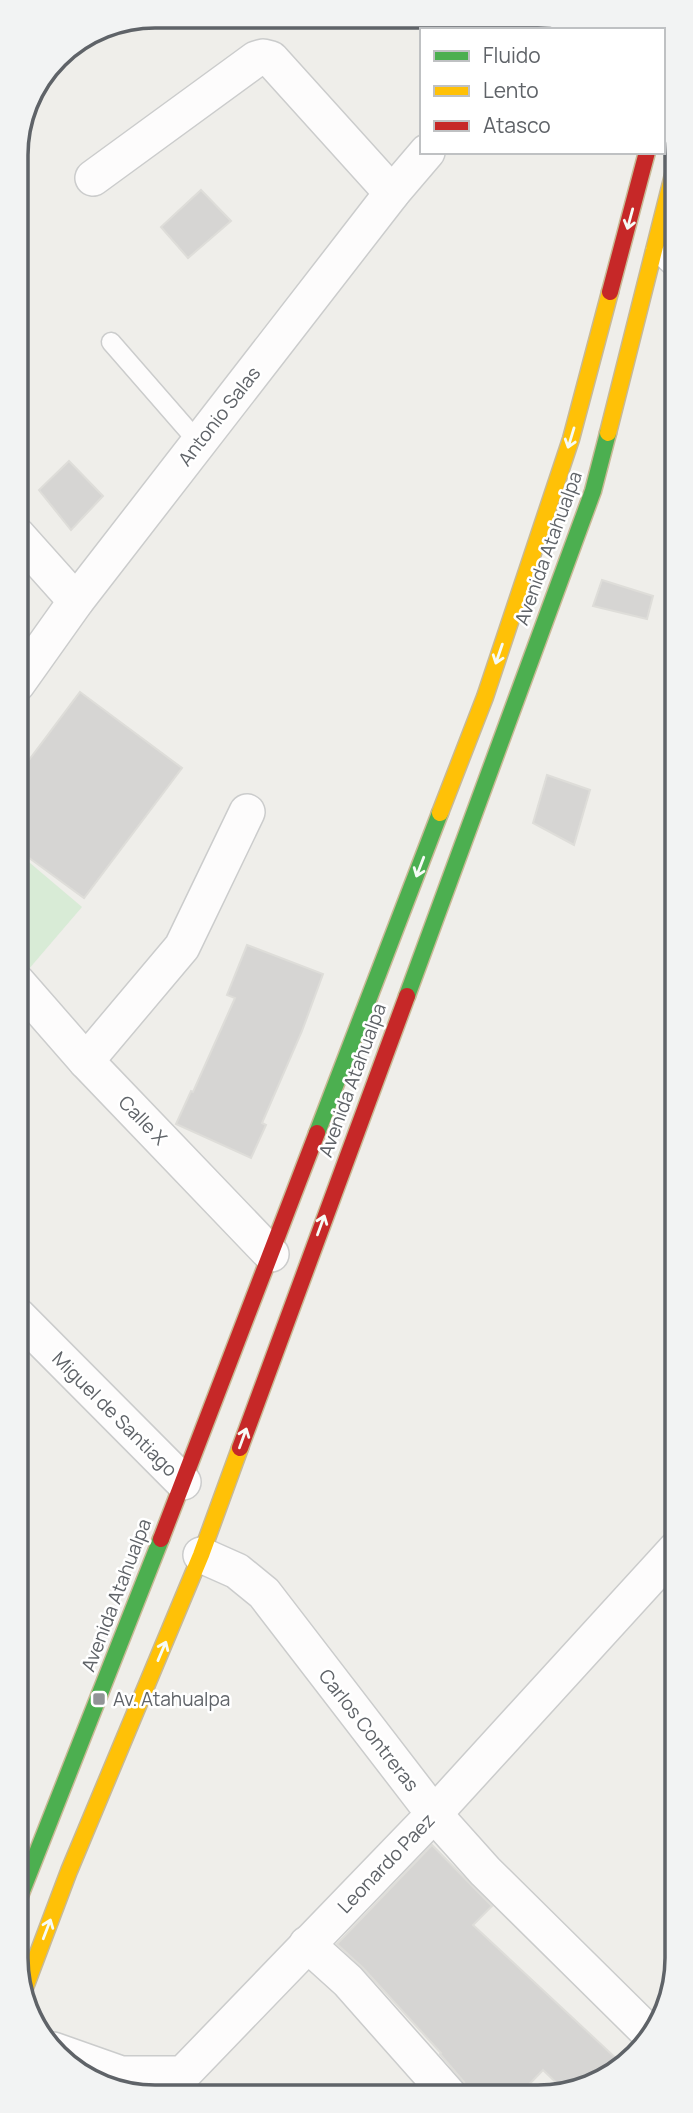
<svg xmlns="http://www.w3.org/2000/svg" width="693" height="2113" viewBox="0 0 693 2113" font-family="Manrope,sans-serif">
<rect width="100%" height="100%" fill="#efeeea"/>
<!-- green -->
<polygon fill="#d8ebd6" points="17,852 82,907 22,977 17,971"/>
<!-- building -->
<g fill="#d6d5d3" stroke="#deddd9" stroke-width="2">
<polygon points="201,190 231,221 188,258 161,227"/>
<polygon points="69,461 103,496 71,530 39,490"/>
<polygon points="602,580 653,596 647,619 593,606"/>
<polygon points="80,692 182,768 84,898 17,849 17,776"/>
<polygon points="547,775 590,790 574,845 533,823"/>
<polygon points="247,945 323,974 302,1031 262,1123 266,1125 251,1158 176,1124 191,1091 193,1092 235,998 227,995"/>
<polygon points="432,1845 492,1906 473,1925 620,2062 567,2093 543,2070 519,2095 469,2095 464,2082 440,2054 441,2053 363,1968 337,1944"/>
</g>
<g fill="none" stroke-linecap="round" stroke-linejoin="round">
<defs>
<g id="lane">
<polyline points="655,251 675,269"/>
<polyline points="111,342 199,443"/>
</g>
<g id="street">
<polyline points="534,30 544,18"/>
<polyline points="93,178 256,59 263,57 271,59 392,193"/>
<polyline points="17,535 76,601"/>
<polyline points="17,684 76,601 392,193 427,152"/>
<polyline points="17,982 86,1061 271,1254"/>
<polyline points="86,1061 182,947 247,812"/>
<polyline points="18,1316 183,1482"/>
<polyline points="201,1555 237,1571 264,1593 434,1814 485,1871 649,2033"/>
<polyline points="307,1944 348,1981 449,2095"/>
<polyline points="53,2050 121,2074 183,2074 434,1814 676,1549"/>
</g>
<g id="fast">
<polyline points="407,996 593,491 608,433"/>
<polyline points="317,1133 440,813"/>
<polyline points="18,1901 161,1539"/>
</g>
<g id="slow">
<polyline points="608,433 675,167"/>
<polyline points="440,813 485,697 571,439 610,292"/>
<polyline points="23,1993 69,1871 201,1555 240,1448"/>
</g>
<g id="jam">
<polyline points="610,292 647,152"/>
<polyline points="240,1448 407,996"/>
<polyline points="161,1539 317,1133"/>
</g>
</defs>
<!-- lane casing -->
<use href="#lane" stroke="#cbcccc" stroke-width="21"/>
<!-- street casing -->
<use href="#street" stroke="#cbcccc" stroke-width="38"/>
<!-- fast casing -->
<use href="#fast" stroke="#c8b996" stroke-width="19"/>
<!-- slow casing -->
<use href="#slow" stroke="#c8b996" stroke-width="19"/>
<!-- jam casing -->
<use href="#jam" stroke="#c8b996" stroke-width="19"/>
<!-- lane -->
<use href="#lane" stroke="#fdfcfc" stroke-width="18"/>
<!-- street -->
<use href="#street" stroke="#fdfcfc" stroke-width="35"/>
<!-- fast -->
<use href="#fast" stroke="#4caf50" stroke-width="16"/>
<!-- slow -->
<use href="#slow" stroke="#ffc107" stroke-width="16"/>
<!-- jam -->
<use href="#jam" stroke="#c62828" stroke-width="16"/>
</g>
<!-- one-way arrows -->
<defs><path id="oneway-shaft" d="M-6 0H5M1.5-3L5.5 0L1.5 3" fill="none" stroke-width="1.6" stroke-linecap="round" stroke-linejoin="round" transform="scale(1.75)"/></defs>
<g stroke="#f6fbf6">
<use href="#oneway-shaft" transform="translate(630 219) rotate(105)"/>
<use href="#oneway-shaft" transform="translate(571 438) rotate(107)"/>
<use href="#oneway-shaft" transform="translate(499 654) rotate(109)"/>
<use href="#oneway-shaft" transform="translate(420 867) rotate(111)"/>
<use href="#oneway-shaft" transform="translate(321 1225) rotate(-70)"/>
<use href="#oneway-shaft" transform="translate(243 1438) rotate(-70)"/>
<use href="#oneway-shaft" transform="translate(162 1651) rotate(-67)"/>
<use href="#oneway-shaft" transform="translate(47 1929) rotate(-69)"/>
</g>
<!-- markers -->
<rect fill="#919496" stroke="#fff" stroke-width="2.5" x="92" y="1692" width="14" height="14" rx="3.5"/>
<g text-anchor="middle" stroke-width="5" stroke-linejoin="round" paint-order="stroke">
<!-- street labels -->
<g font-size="19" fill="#5f6368" stroke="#fff">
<text transform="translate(219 416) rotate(-52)" y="7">Antonio Salas</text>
<text transform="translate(548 548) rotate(-70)" y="7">Avenida Atahualpa</text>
<text transform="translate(352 1080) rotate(-70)" y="7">Avenida Atahualpa</text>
<text transform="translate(143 1120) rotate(46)" y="7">Calle X</text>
<text transform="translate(115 1414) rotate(45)" y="7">Miguel de Santiago</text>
<text transform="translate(116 1595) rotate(-69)" y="7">Avenida Atahualpa</text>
<text transform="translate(369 1730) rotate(52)" y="7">Carlos Contreras</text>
<text transform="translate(386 1863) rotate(-46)" y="7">Leonardo Paez</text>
</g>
<!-- poi labels -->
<g font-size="19" fill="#5f6368" stroke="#fff" text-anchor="start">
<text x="113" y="1706">Av. Atahualpa</text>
</g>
</g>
<!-- crop -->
<path d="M0 0H693V2113H0ZM155 28H538A127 127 0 0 1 665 155V1958A127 127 0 0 1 538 2085H155A127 127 0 0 1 28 1958V155A127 127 0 0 1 155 28Z" fill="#f2f3f3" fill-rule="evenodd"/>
<path fill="none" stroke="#5f6368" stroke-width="3.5" d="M155 28H538A127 127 0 0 1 665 155V1958A127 127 0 0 1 538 2085H155A127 127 0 0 1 28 1958V155A127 127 0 0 1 155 28Z"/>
<!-- legend -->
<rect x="420" y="28" width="245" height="126" fill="#ffffff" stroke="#bfc1c3" stroke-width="2"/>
<rect x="434" y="51" width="35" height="10" fill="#4caf50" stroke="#bfc1c3" stroke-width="2"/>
<text x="483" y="63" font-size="21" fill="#5f6368">Fluido</text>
<rect x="434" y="86" width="35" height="10" fill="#ffc107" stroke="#bfc1c3" stroke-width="2"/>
<text x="483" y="98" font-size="21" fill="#5f6368">Lento</text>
<rect x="434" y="121" width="35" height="10" fill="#c62828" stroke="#bfc1c3" stroke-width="2"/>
<text x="483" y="133" font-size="21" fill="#5f6368">Atasco</text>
</svg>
